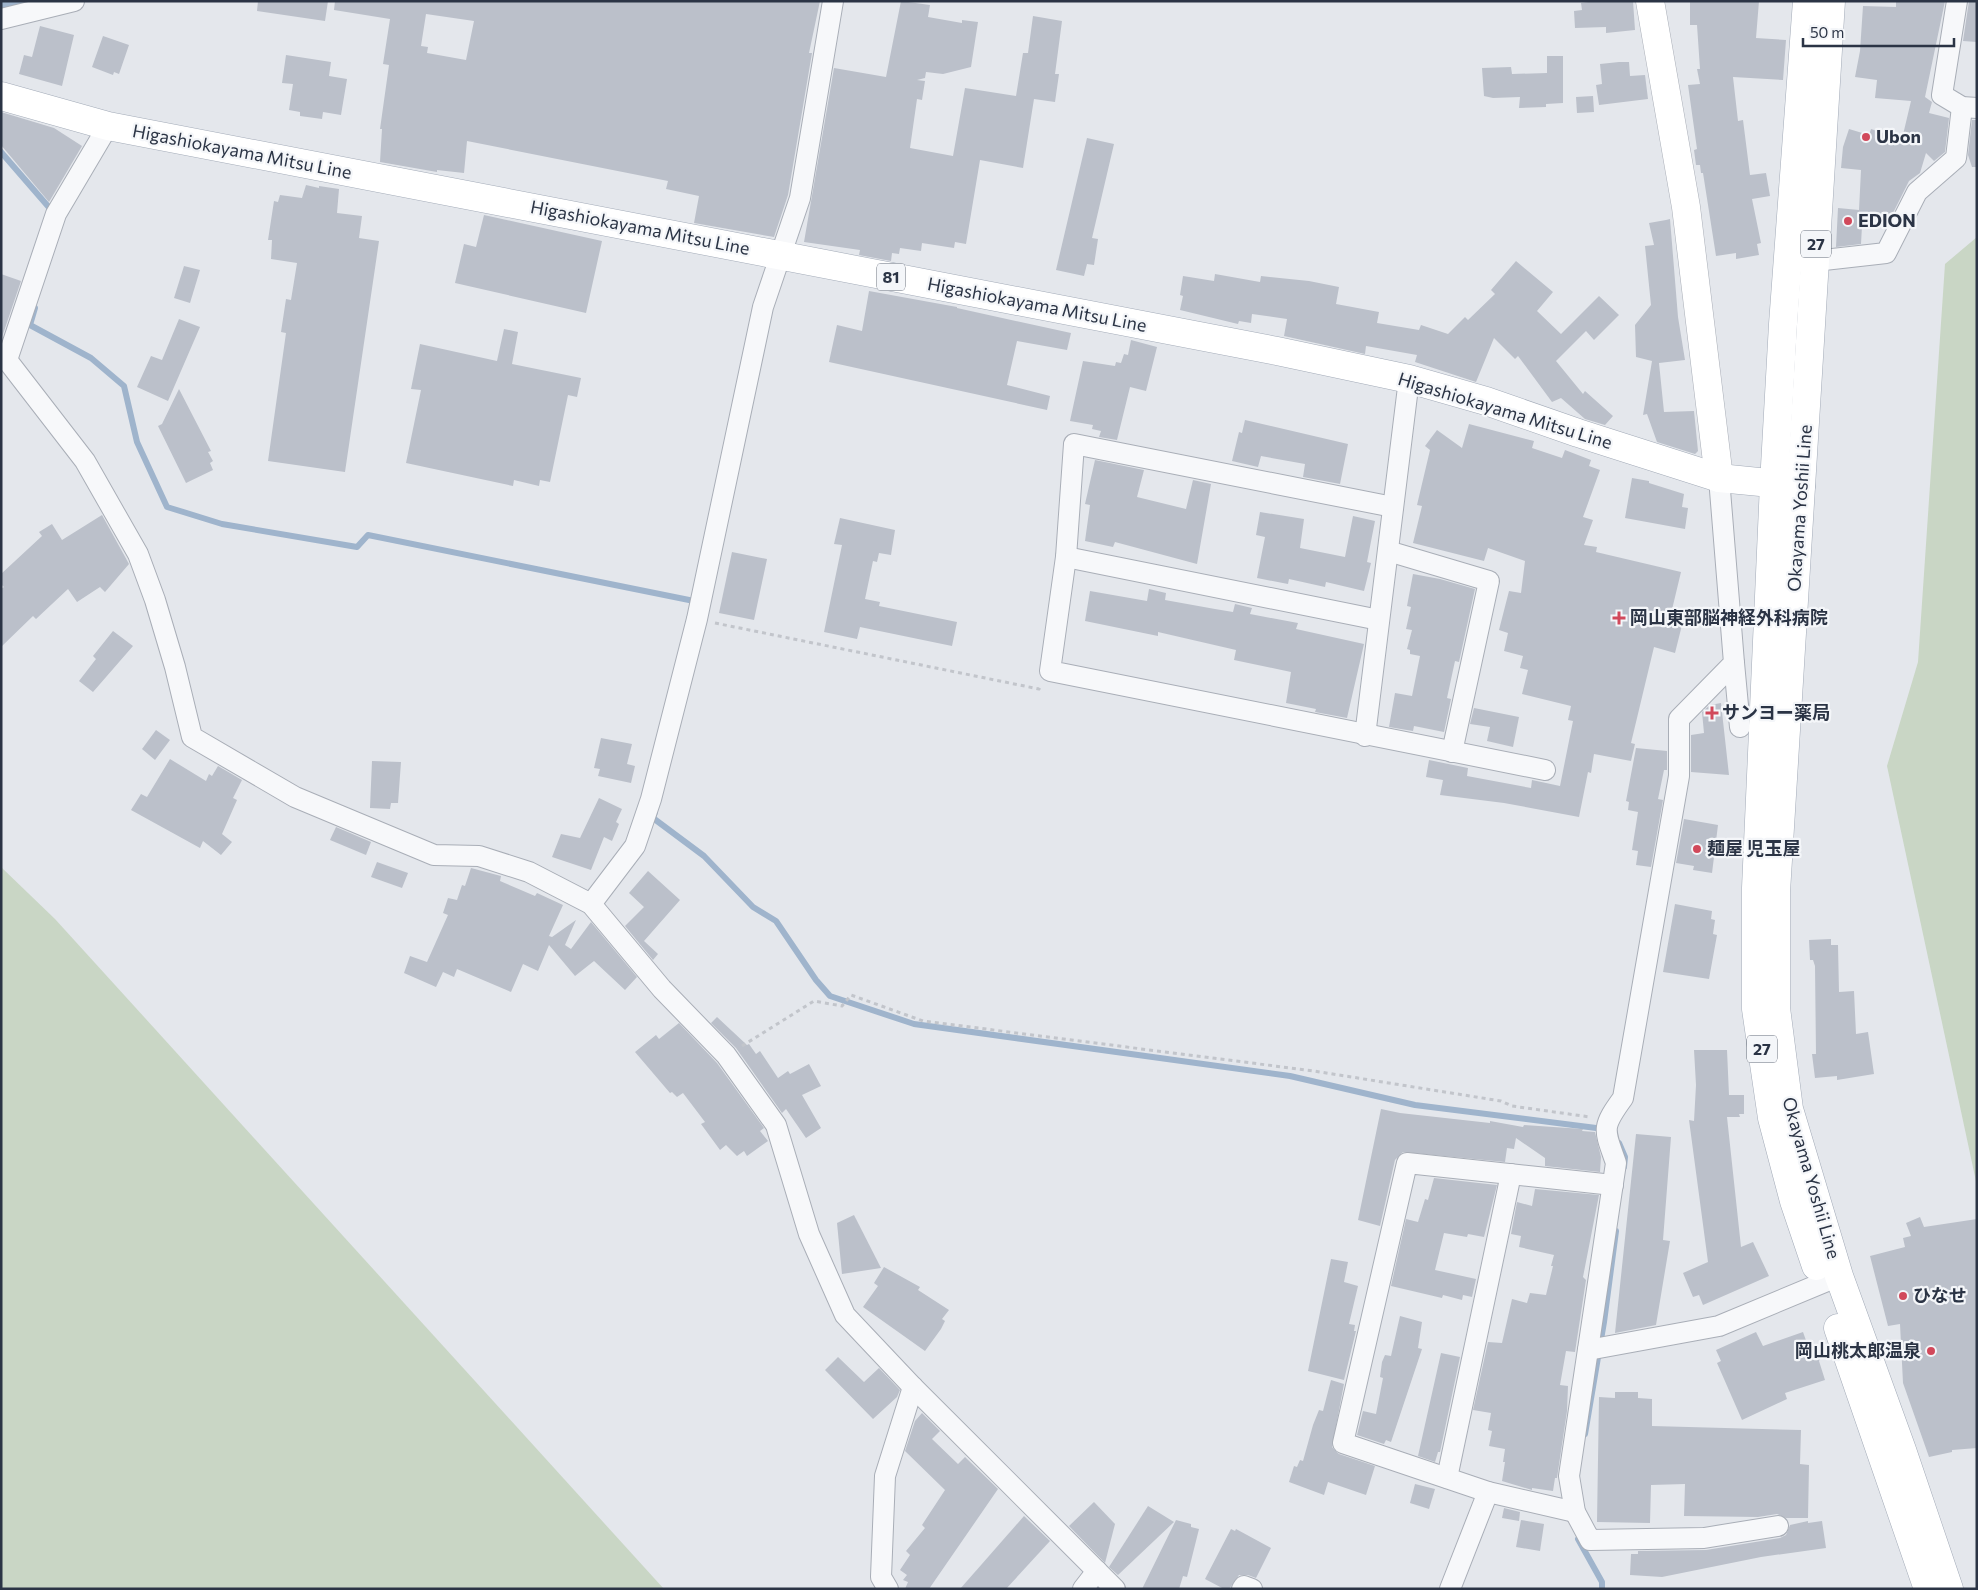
<svg xmlns="http://www.w3.org/2000/svg" width="1978" height="1590" viewBox="0 0 1978 1590" font-family="Commissioner,'Noto Sans JP',sans-serif">
<rect width="100%" height="100%" fill="#e4e7ec"/>
<!-- green -->
<g fill="#c9d6c5">
<polygon points="1977,237 1977,1186 1887,766 1918,662 1945,264"/>
<polygon points="1,867 55,919 664,1589 1,1589"/>
</g>
<g fill="none" stroke-linecap="round" stroke-linejoin="round">
<!-- stream -->
<g stroke="#9fb4cc" stroke-width="6">
<polyline points="1,152 53,212"/>
<polyline points="35,308 30,325 91,358 124,386 137,442 167,507 222,524 357,547 368,535 699,602"/>
<polyline points="655,812 653,818 704,856 753,907 776,921 816,980 830,996 914,1024 1290,1076 1415,1105 1604,1129"/>
<polyline points="1619,1143 1625,1157 1624,1167"/>
<polyline points="1585,1434 1604,1322 1616,1231"/>
<polyline points="1578,1539 1602,1582 1602,1589"/>
</g>
<!-- river -->
<polyline stroke="#9fb4cc" stroke-width="36" points="1,8 29,1"/>
</g>
<!-- building -->
<g fill="#bbc0ca" fill-rule="evenodd">
<polygon points="258,1 328,1 325,21 257,11"/>
<path d="M 335,1 L 820,1 L 809,53 L 812,53 L 788,195 L 774,237 L 694,223 L 699,196 L 666,189 L 668,181 L 467,141 L 464,173 L 437,170 L 437,172 L 380,162 L 382,129 L 380,129 L 389,65 L 383,64 L 390,19 L 334,10 ZM 426,14 L 474,21 L 466,60 L 427,53 L 428,47 L 421,46 Z"/>
<polygon points="901,1 930,5 928,17 962,23 962,20 978,22 971,67 943,74 926,72 925,78 917,80 925,81 922,100 917,99 910,148 953,156 965,88 1016,96 1023,53 1028,53 1033,16 1062,21 1055,74 1059,74 1055,102 1034,99 1023,168 980,160 966,244 955,242 954,248 922,243 921,251 900,248 899,254 892,253 891,261 859,255 860,250 804,242 834,68 886,77"/>
<polygon points="1596,1 1633,1 1635,30 1606,33 1606,27 1575,28 1574,11 1582,10 1581,3"/>
<polygon points="1690,1 1759,1 1756,38 1786,40 1783,80 1733,77 1738,121 1743,120 1750,175 1766,173 1770,196 1752,199 1761,243 1757,244 1759,255 1736,259 1736,253 1716,256 1703,173 1701,173 1700,165 1696,165 1694,150 1697,149 1688,85 1700,84 1697,69 1700,69 1697,25 1690,25"/>
<polygon points="1896,1 1945,1 1925,97 1932,102 1929,113 1949,118 1945,152 1934,161 1926,153 1920,173 1909,181 1889,221 1866,216 1865,226 1862,226 1861,244 1836,247 1838,208 1859,210 1861,170 1841,168 1843,147 1849,129 1869,135 1871,129 1902,139 1911,101 1875,98 1877,80 1855,77 1860,51 1863,6 1896,7"/>
<polygon points="1969,1 1977,1 1977,42 1963,41"/>
<polygon points="40,26 74,35 62,86 19,74 24,55 32,57"/>
<polygon points="103,36 129,45 119,74 114,72 113,75 92,67"/>
<polygon points="286,55 331,62 329,76 347,79 341,115 323,112 322,119 300,116 300,112 289,110 293,84 282,83"/>
<polygon points="1547,56 1563,56 1563,103 1546,104 1546,107 1519,108 1520,97 1493,98 1484,96 1482,68 1511,67 1512,74 1547,73"/>
<polygon points="1619,62 1629,62 1630,76 1645,75 1648,99 1599,105 1596,85 1602,84 1600,64"/>
<polygon points="1593,96 1594,112 1577,113 1576,97"/>
<polygon points="1,112 54,128 82,146 49,202 1,145"/>
<polygon points="1972,120 1977,120 1977,167 1972,167 1968,155"/>
<polygon points="1087,138 1114,144 1092,238 1098,239 1094,265 1087,264 1084,276 1056,270"/>
<polygon points="306,185 319,188 319,186 339,189 337,213 362,216 359,238 379,241 345,472 268,461 286,333 281,332 286,299 291,300 297,263 271,259 272,240 268,240 274,201 278,202 280,195 302,198"/>
<polygon points="484,215 602,241 586,313 455,283 464,244 476,247"/>
<polygon points="1666,220 1670,219 1678,317 1685,360 1659,363 1664,412 1694,411 1698,451 1695,454 1657,442 1647,414 1643,415 1652,361 1636,357 1635,325 1651,305 1645,246 1654,245 1649,223"/>
<polygon points="1516,261 1553,292 1537,311 1561,334 1599,296 1619,315 1594,340 1586,331 1556,361 1583,394 1585,391 1613,416 1605,425 1585,419 1561,398 1552,402 1518,356 1515,359 1494,338 1476,382 1415,362 1417,355 1366,346 1365,354 1284,336 1287,319 1252,314 1251,323 1239,321 1238,324 1180,310 1183,296 1180,295 1183,276 1214,281 1215,274 1260,282 1261,276 1309,281 1339,287 1336,304 1379,312 1377,323 1419,330 1421,325 1448,334 1465,317 1468,320 1495,294 1491,290"/>
<polygon points="184,266 200,270 190,303 174,298"/>
<polygon points="1,274 21,281 1,340"/>
<polygon points="869,291 957,307 957,308 1071,333 1067,350 1017,341 1007,385 1050,396 1047,410 829,362 837,325 862,331"/>
<polygon points="179,319 200,327 168,401 137,387 151,356 162,360"/>
<polygon points="504,329 518,332 512,364 581,378 577,397 568,395 550,482 540,480 539,486 514,480 513,486 406,463 421,390 411,389 420,344 497,361"/>
<polygon points="1131,340 1157,347 1146,391 1130,387 1117,440 1099,437 1101,431 1092,429 1093,425 1070,421 1083,361 1115,366 1116,362 1121,363 1124,354 1128,355"/>
<polygon points="179,389 211,451 208,452 213,461 210,463 213,470 186,483 158,426 162,424"/>
<polygon points="1245,420 1348,444 1340,484 1303,477 1305,464 1261,456 1258,467 1232,461 1239,432 1242,433"/>
<polygon points="1469,424 1534,441 1532,448 1562,458 1565,450 1591,460 1589,466 1600,470 1583,517 1593,520 1584,545 1597,547 1596,552 1681,572 1669,622 1682,625 1675,653 1654,647 1631,743 1635,744 1631,761 1594,754 1591,773 1588,772 1579,817 1504,803 1440,795 1443,780 1426,777 1429,760 1468,768 1467,776 1531,788 1532,780 1560,786 1573,721 1568,720 1571,706 1522,694 1528,670 1520,668 1523,656 1504,651 1508,633 1499,630 1509,591 1521,593 1525,561 1488,548 1484,561 1413,543 1422,506 1417,505 1430,450 1425,446 1437,430 1462,448"/>
<polygon points="1095,460 1144,470 1137,497 1186,509 1193,480 1211,484 1197,564 1115,542 1113,547 1085,541 1090,505 1085,504"/>
<polygon points="1632,478 1649,481 1649,483 1684,494 1682,507 1688,508 1685,529 1625,518"/>
<polygon points="1260,512 1304,519 1300,548 1345,557 1353,516 1375,521 1367,562 1371,563 1364,591 1326,582 1325,587 1289,579 1288,584 1257,578 1265,537 1256,535"/>
<polygon points="102,515 129,564 105,592 100,587 77,602 68,589 36,619 33,616 1,647 1,589 4,587 1,584 1,574 42,536 39,532 52,524 62,540"/>
<polygon points="840,518 895,530 891,555 879,553 877,562 873,561 865,599 880,602 879,606 957,622 952,646 860,627 857,639 824,632 842,545 834,544"/>
<polygon points="732,552 767,559 754,620 719,613"/>
<polygon points="1413,574 1440,579 1475,589 1459,662 1455,661 1447,698 1451,699 1444,732 1414,726 1413,731 1389,727 1395,693 1412,696 1420,656 1410,654 1410,650 1407,649 1412,630 1406,629 1411,607 1407,606"/>
<polygon points="1149,589 1166,593 1165,600 1215,609 1233,612 1235,604 1252,608 1250,614 1298,623 1296,629 1364,644 1347,718 1315,712 1316,709 1286,703 1291,672 1234,660 1236,650 1158,632 1158,636 1085,621 1090,591 1147,601"/>
<polygon points="113,631 133,646 93,692 79,681 96,659 93,656"/>
<polygon points="1721,703 1729,775 1691,772 1691,735 1704,733 1702,712 1710,705"/>
<polygon points="1474,708 1519,717 1513,747 1487,741 1490,727 1470,724"/>
<polygon points="156,730 170,740 155,760 142,749"/>
<polygon points="601,738 632,744 627,764 635,766 631,783 598,776 600,769 594,768"/>
<polygon points="1636,748 1667,751 1667,770 1664,770 1658,799 1663,800 1651,867 1636,865 1638,851 1632,850 1638,812 1628,810 1629,802 1626,801"/>
<polygon points="170,759 206,781 209,774 212,776 218,766 242,780 233,798 237,800 222,834 232,842 221,855 203,841 200,848 131,810 141,794 147,797"/>
<polygon points="372,761 401,762 398,803 391,803 390,809 370,808"/>
<polygon points="599,798 622,809 616,822 619,824 612,841 604,837 591,870 552,857 561,834 580,838"/>
<polygon points="1684,819 1718,825 1712,873 1693,870 1694,866 1676,863"/>
<polygon points="336,827 371,842 366,855 330,840"/>
<polygon points="377,862 408,873 402,888 371,877"/>
<polygon points="471,868 501,876 500,881 535,896 537,893 563,905 549,936 552,937 576,920 565,945 571,949 591,922 637,977 625,990 594,961 575,976 549,945 538,971 523,964 511,992 457,969 454,977 443,972 436,987 404,973 410,956 427,962 448,915 443,913 448,898 457,900 462,885 465,886"/>
<polygon points="648,871 680,900 644,941 658,954 653,960 625,926 644,907 629,893"/>
<polygon points="1675,904 1712,911 1711,919 1715,920 1713,934 1717,935 1709,979 1663,972"/>
<polygon points="1831,939 1831,945 1838,945 1839,992 1854,991 1856,1034 1868,1032 1874,1074 1837,1080 1837,1076 1815,1078 1812,1054 1816,1054 1815,966 1813,960 1810,960 1809,940"/>
<polygon points="717,1017 747,1045 749,1044 756,1054 760,1051 778,1078 788,1071 790,1074 809,1064 821,1086 802,1095 821,1128 806,1138 786,1109 782,1113 736,1048 711,1023"/>
<polygon points="679,1023 717,1063 764,1128 760,1131 768,1141 747,1156 744,1151 737,1156 726,1145 720,1150 701,1124 705,1122 683,1093 677,1097 672,1092 670,1093 635,1052 656,1035 659,1039"/>
<polygon points="1694,1050 1727,1050 1729,1095 1744,1095 1744,1114 1739,1114 1740,1117 1727,1117 1741,1247 1753,1242 1769,1276 1703,1305 1699,1295 1693,1297 1683,1273 1708,1262 1689,1120 1694,1121 1696,1085"/>
<polygon points="1381,1109 1400,1113 1490,1123 1490,1121 1523,1127 1524,1125 1583,1129 1582,1131 1595,1132 1601,1157 1600,1172 1545,1166 1545,1158 1516,1138 1514,1149 1507,1148 1505,1162 1403,1152 1395,1160 1380,1226 1358,1220"/>
<polygon points="1636,1134 1671,1137 1663,1240 1670,1241 1656,1325 1615,1333"/>
<polygon points="1434,1178 1497,1185 1484,1237 1468,1234 1467,1237 1444,1233 1435,1270 1476,1279 1472,1297 1463,1295 1462,1300 1443,1295 1442,1298 1391,1286 1406,1219 1418,1222 1425,1199 1428,1200"/>
<polygon points="1535,1189 1599,1195 1583,1277 1586,1280 1575,1352 1566,1351 1560,1385 1568,1386 1567,1411 1557,1478 1555,1478 1553,1491 1532,1488 1532,1490 1502,1481 1505,1462 1503,1462 1505,1449 1489,1446 1492,1431 1488,1430 1491,1413 1473,1410 1488,1342 1502,1343 1512,1299 1527,1303 1530,1293 1546,1295 1553,1266 1551,1266 1554,1255 1519,1247 1521,1236 1511,1234 1517,1202 1532,1206"/>
<polygon points="854,1215 881,1268 842,1274 837,1223"/>
<polygon points="1920,1217 1924,1227 1977,1219 1977,1448 1952,1450 1952,1452 1929,1457 1903,1383 1900,1324 1888,1326 1870,1256 1905,1247 1903,1238 1911,1236 1906,1223"/>
<polygon points="1331,1259 1348,1262 1344,1282 1358,1286 1349,1324 1355,1325 1354,1331 1356,1331 1344,1380 1308,1371"/>
<polygon points="884,1267 920,1287 918,1290 949,1310 942,1319 945,1321 941,1329 925,1351 863,1307 878,1286 874,1283"/>
<polygon points="1400,1316 1422,1322 1418,1348 1422,1349 1391,1442 1386,1440 1384,1444 1357,1435 1363,1411 1376,1414 1383,1378 1380,1377 1382,1362 1385,1355 1391,1356"/>
<polygon points="1756,1332 1763,1346 1803,1332 1808,1346 1823,1353 1819,1361 1825,1380 1785,1393 1787,1399 1742,1420 1717,1363 1721,1361 1716,1350"/>
<polygon points="1441,1353 1460,1357 1440,1452 1438,1452 1435,1462 1418,1456"/>
<polygon points="838,1357 864,1382 879,1368 900,1390 897,1397 873,1419 825,1370"/>
<polygon points="1331,1380 1344,1384 1332,1447 1339,1454 1375,1466 1366,1495 1328,1482 1324,1495 1289,1482 1294,1466 1297,1467 1300,1460 1303,1461 1313,1425 1319,1410 1323,1411"/>
<polygon points="1615,1392 1638,1392 1638,1398 1652,1399 1652,1426 1801,1430 1800,1464 1809,1465 1808,1518 1786,1518 1777,1514 1758,1517 1684,1516 1685,1484 1651,1485 1650,1523 1597,1522 1599,1397 1615,1398"/>
<polygon points="922,1413 940,1431 932,1439 958,1464 965,1457 998,1489 929,1589 905,1589 908,1582 903,1580 907,1575 900,1570 910,1555 906,1551 925,1528 922,1525 945,1490 905,1451 915,1421"/>
<polygon points="1415,1484 1435,1489 1429,1509 1410,1503"/>
<polygon points="1094,1502 1115,1524 1105,1563 1069,1526"/>
<polygon points="1148,1506 1174,1522 1118,1575 1109,1567"/>
<polygon points="1504,1508 1520,1512 1519,1521 1502,1518"/>
<polygon points="1024,1516 1050,1541 1006,1589 960,1589"/>
<polygon points="1176,1520 1191,1524 1191,1527 1199,1529 1187,1577 1183,1576 1179,1589 1142,1589"/>
<polygon points="1521,1520 1544,1524 1540,1551 1516,1547"/>
<polygon points="1808,1521 1808,1523 1822,1521 1826,1548 1761,1557 1662,1577 1630,1575 1631,1554 1638,1554 1638,1551 1706,1550 1780,1538 1786,1535 1790,1525"/>
<polygon points="1231,1529 1235,1531 1236,1529 1271,1548 1256,1578 1248,1575 1239,1575 1229,1589 1224,1589 1205,1579"/>
</g>
<g fill="none" stroke-linecap="round" stroke-linejoin="round">
<defs>
<g id="street">
<polyline points="1957,1 1942,95 1962,107 1977,108"/>
<polyline points="1,19 74,1"/>
<polyline points="1815,261 1886,253 1917,192 1956,158 1962,107"/>
<polyline points="1,356 7,360 85,461 138,554 155,600 175,667 192,737 295,797 434,855 479,856 529,872 591,904 662,989 726,1055 776,1125 809,1234 845,1315 913,1387 1115,1589"/>
<polyline points="7,360 56,214 108,126"/>
<path d="M 1719,478 L 1734,663 L 1679,719 L 1679,776 L 1623,1098 C 1601,1128 1604,1129 1616,1163 L 1569,1476 L 1575,1512 L 1590,1540 L 1704,1538 L 1778,1526"/>
<polyline points="1393,507 1074,444 1066,557 1050,671 1545,770"/>
<polyline points="1388,551 1489,581 1452,752"/>
<polyline points="1066,557 1379,620"/>
<polyline points="1734,663 1740,727"/>
<polyline points="1365,736 1409,379"/>
<polyline points="591,904 635,846 651,799 697,619 763,307 800,198 833,1"/>
<polyline points="1588,1350 1719,1326 1839,1276"/>
<polyline points="1447,1478 1511,1174"/>
<polyline points="1575,1512 1488,1492 1343,1443 1407,1163 1613,1185"/>
<polyline points="888,1589 881,1577 885,1476 913,1387"/>
<polyline points="1083,1589 1097,1571"/>
<polyline points="1242,1589 1244,1586 1252,1589"/>
<polyline points="1450,1589 1488,1492"/>
</g>
<polyline id="secondary" points="1650,1 1686,207 1719,478"/>
<g id="primary">
<polyline points="1807,1 1783,324 1774,484 1756,888 1756,1009 1772,1118 1794,1201 1816,1266"/>
<polyline points="1831,1 1776,892 1776,1008 1789,1109 1839,1276 1902,1450 1949,1589"/>
<polyline points="1,96 108,126 1277,351 1409,379 1486,401 1578,433 1719,478 1801,486"/>
<polyline points="1838,1328 1928,1589"/>
</g>
</defs>
<!-- street casing -->
<use href="#street" stroke="#a9aeb7" stroke-width="22"/>
<!-- secondary casing -->
<use href="#secondary" stroke="#a9aeb7" stroke-width="29"/>
<!-- primary casing -->
<use href="#primary" stroke="#a3abb8" stroke-width="29"/>
<!-- path -->
<g stroke="#c2c5cb" stroke-width="3" stroke-dasharray="4 4" stroke-linecap="butt">
<polyline points="715,623 1039,689 1040,687"/>
<polyline points="742,1046 814,1001 842,1006 851,995 923,1021 1314,1071 1501,1101 1512,1106 1590,1117"/>
</g>
<!-- street -->
<use href="#street" stroke="#f7f8fa" stroke-width="20"/>
<!-- secondary -->
<use href="#secondary" stroke="#fff" stroke-width="28"/>
<!-- primary -->
<use href="#primary" stroke="#fff" stroke-width="28"/>
</g>
<!-- markers -->
<g fill="#d1495b" stroke="#f4f6f9" stroke-width="2">
<circle cx="1866" cy="137" r="5"/>
<circle cx="1848" cy="221" r="5"/>
<path d="M1616.5 610.5h5v5h5v5h-5v5h-5v-5h-5v-5h5z"/>
<path d="M1709.5 705.5h5v5h5v5h-5v5h-5v-5h-5v-5h5z"/>
<circle cx="1697" cy="849" r="5"/>
<circle cx="1903" cy="1296" r="5"/>
<circle cx="1931" cy="1351" r="5"/>
</g>
<g text-anchor="middle" stroke-width="4.5" stroke-linejoin="round" paint-order="stroke">
<!-- shield labels -->
<g fill="#f4f6f9" stroke="#676e7b" stroke-width="1">
<rect x="1801" y="230.5" width="30" height="27" rx="4"/>
<rect x="877" y="263.5" width="28" height="27" rx="4"/>
<rect x="1747" y="1035.5" width="30" height="27" rx="4"/>
</g>
<g font-size="16" font-weight="bold" fill="#2b3445">
<text x="1816" y="250">27</text>
<text x="891" y="283">81</text>
<text x="1762" y="1055">27</text>
</g>
<!-- poi labels -->
<g font-size="18" font-weight="bold" fill="#2b3445" stroke="#f4f6f9" text-anchor="start">
<text x="1876" y="143">Ubon</text>
<text x="1858" y="227">EDION</text>
<text x="1630" y="624">岡山東部脳神経外科病院</text>
<text x="1722" y="719">サンヨー薬局</text>
<text x="1707" y="855">麺屋 児玉屋</text>
<text x="1913" y="1302">ひなせ</text>
<text x="1921" y="1357" text-anchor="end">岡山桃太郎温泉</text>
</g>
<!-- street labels -->
<g font-size="18" fill="#2b3445" stroke="#f4f6f9">
<text transform="translate(242 152) rotate(11)" y="6">Higashiokayama Mitsu Line</text>
<text transform="translate(640 228) rotate(11)" y="6">Higashiokayama Mitsu Line</text>
<text transform="translate(1037 305) rotate(11)" y="6">Higashiokayama Mitsu Line</text>
<text transform="translate(1505 411) rotate(17)" y="6">Higashiokayama Mitsu Line</text>
<text transform="translate(1800 508) rotate(-86)" y="6">Okayama Yoshii Line</text>
<text transform="translate(1811 1178) rotate(74)" y="6">Okayama Yoshii Line</text>
</g>
</g>
<!-- border -->
<rect width="1978" height="1590" fill="none" stroke="#2b3445" stroke-width="5"/>
<!-- scale -->
<path d="M1803 38v8h151v-8" fill="none" stroke="#2b3445" stroke-width="2.5"/>
<text x="1810" y="38" font-size="15" fill="#2b3445" stroke="#f4f6f9" stroke-width="4" paint-order="stroke">50 m</text>
</svg>
